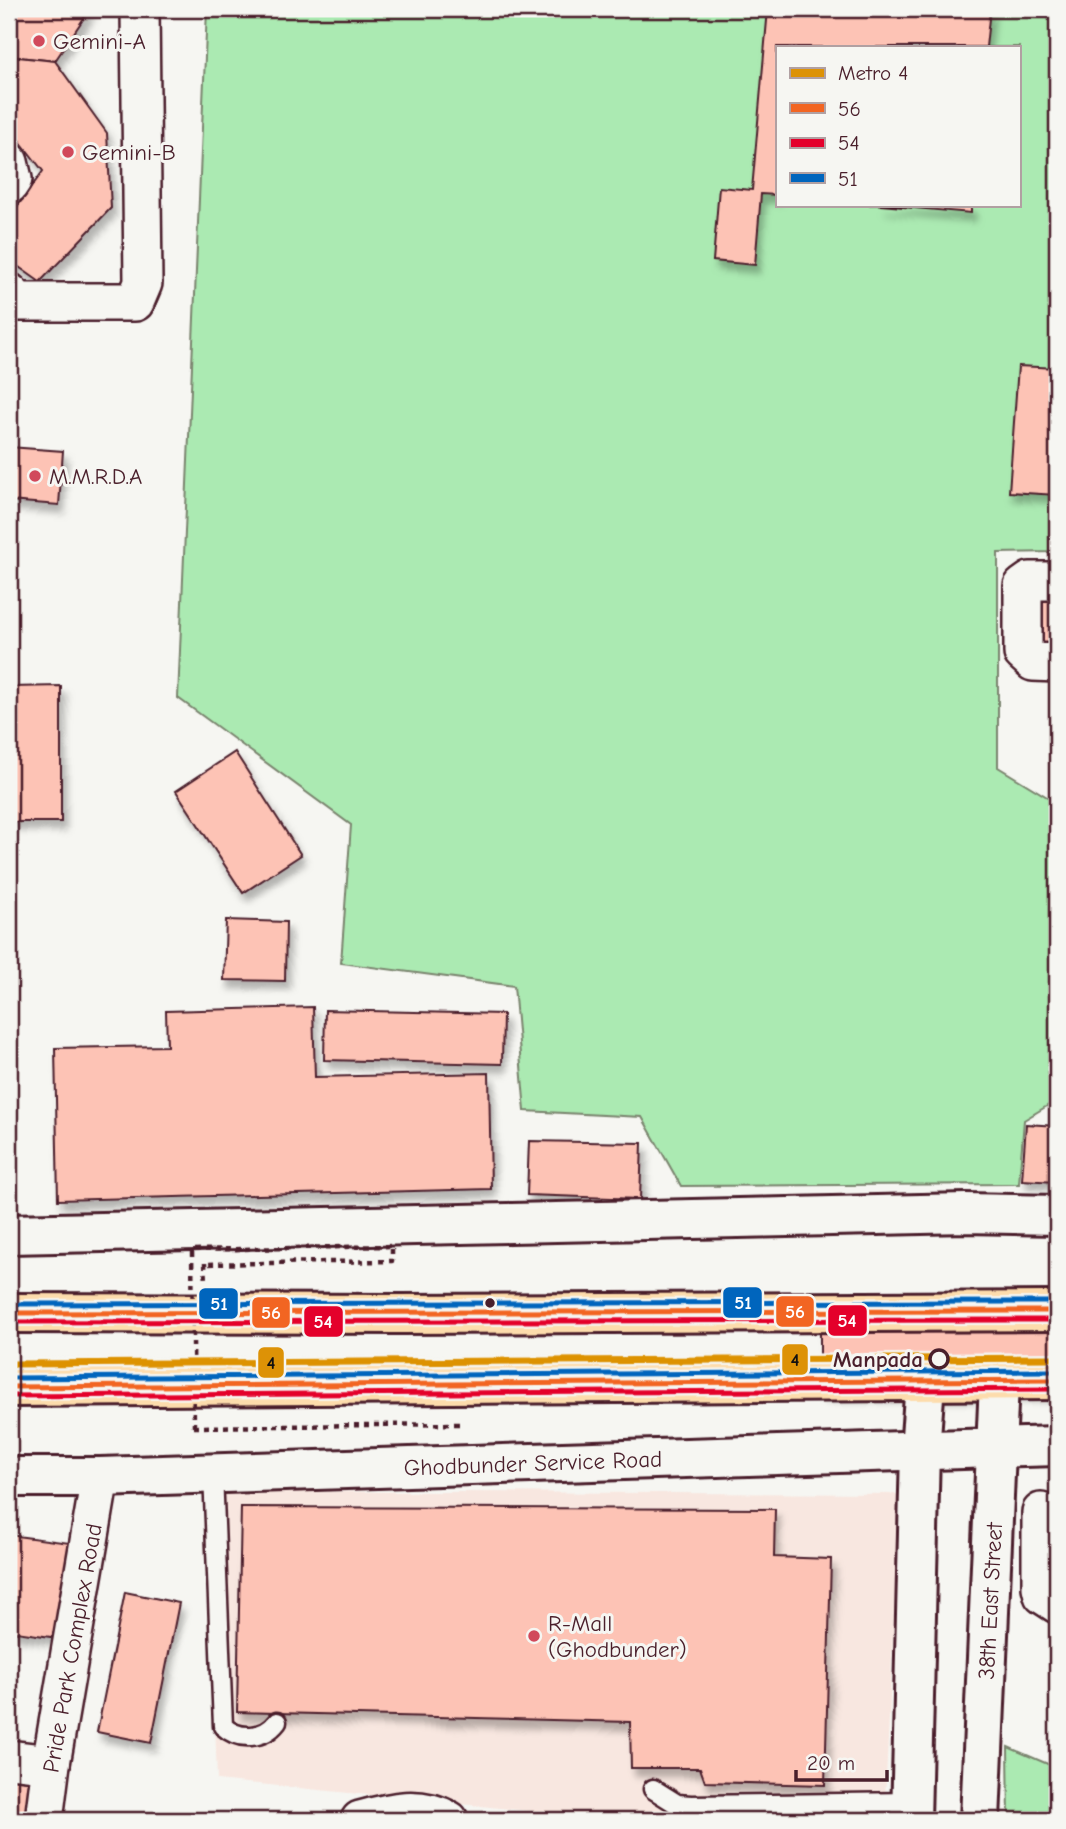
<svg xmlns="http://www.w3.org/2000/svg" width="1066" height="1829" viewBox="0 0 1066 1829" font-family="'Comic Neue',sans-serif">
<defs>
<filter id="shadow"><feDropShadow dx="4.5" dy="8" stdDeviation="3.5" flood-color="#0004"/></filter>
</defs>
<rect width="100%" height="100%" fill="#f6f6f2"/>
<filter id="ink" filterUnits="userSpaceOnUse"><feTurbulence type="fractalNoise" baseFrequency=".0143" numOctaves="2"/><feDisplacementMap in="SourceGraphic" scale="14" xChannelSelector="R" yChannelSelector="G"/><feConvolveMatrix kernelMatrix="1 2 1 2 8 2 1 2 1" color-interpolation-filters="sRGB"/></filter>
<g filter="url(#ink)">
<!-- built -->
<polygon fill="#f8e7e0" points="207,1491 900,1494 884,1820 622,1820 217,1780"/>
<!-- green -->
<g fill="#abeab2" stroke="#7a846e" stroke-width="2" fill-rule="evenodd">
<path d="M 207,9 L 1057,9 L 1057,552 L 998,553 L 998,767 L 1057,803 L 1057,1100 L 1024,1120 L 1019,1184 L 681,1186 L 642,1117 L 525,1111 L 514,986 L 341,963 L 351,825 L 178,698 ZM 777,47 L 1019,47 L 1019,205 L 777,205 Z"/>
<polygon points="1008,1747 1057,1768 1057,1820 1009,1820"/>
</g>
<!-- building -->
<g fill="#fdc3b5" stroke="#4a1f2b" stroke-width="2" filter="url(#shadow)">
<polygon points="15,9 90,9 55,61 9,56 9,26"/>
<polygon points="768,9 990,9 986,47 777,47 777,195 761,194 755,265 713,261 719,187 752,190"/>
<polygon points="9,56 55,61 107,133 111,208 40,282 9,260 9,218 43,171 9,127"/>
<polygon points="880,205 971,205 971,213"/>
<polygon points="1018,366 1057,368 1057,495 1009,492"/>
<polygon points="9,447 63,451 59,505 9,501"/>
<polygon points="1031,599 1057,599 1057,650 1030,650"/>
<polygon points="61,686 61,822 9,822 9,687"/>
<polygon points="235,752 301,855 243,893 176,791"/>
<polygon points="226,920 286,922 285,981 224,980"/>
<polygon points="313,1007 315,1077 489,1073 491,1189 58,1200 55,1048 167,1046 166,1011"/>
<polygon points="325,1010 503,1014 502,1064 324,1060"/>
<polygon points="1026,1124 1057,1126 1056,1182 1022,1180"/>
<polygon points="529,1141 642,1143 640,1199 527,1195"/>
<polygon points="1057,1296 1057,1393 820,1393 820,1297"/>
<polygon points="241,1507 775,1509 774,1557 831,1559 825,1785 705,1782 700,1768 631,1768 630,1722 237,1712"/>
<polygon points="9,1535 70,1543 58,1638 9,1631"/>
<polygon points="125,1592 179,1603 151,1743 97,1732"/>
<polygon points="9,1771 45,1776 39,1820 9,1820"/>
</g>
<g fill="none" stroke-linecap="round" stroke-linejoin="round">
<defs>
<g id="service">
<path d="M 213,1473 L 223,1726 C 239,1741 264,1739 277,1722"/>
<polyline points="653,1789 677,1804 691,1805 911,1802"/>
</g>
<g id="minor">
<polyline points="9,162 13,179 9,185"/>
<polyline points="9,292 19,302 135,302 143,283 140,9"/>
<polyline points="1057,581 1030,581 1023,586 1023,653 1033,662 1057,663"/>
<polyline points="1041,1512 1041,1587 1043,1595 1057,1604"/>
<polyline points="9,1759 51,1764"/>
<polyline points="44,1820 51,1764 100,1477"/>
<path d="M 360,1820 C 392,1811 419,1804 449,1820"/>
</g>
<g id="tertiary">
<polyline points="9,1234 966,1213 1057,1215"/>
<polyline points="9,1477 100,1477 1057,1446"/>
<polyline points="911,1820 920,1450 925,1383"/>
<polyline points="980,1820 999,1381"/>
</g>
<g id="primary">
<polyline points="9,1313 400,1314 1057,1311"/>
<polyline points="9,1387 1057,1380"/>
</g>
</defs>
<!-- service casing -->
<use href="#service" stroke="#4a1f2b" stroke-width="23"/>
<!-- minor casing -->
<use href="#minor" stroke="#4a1f2b" stroke-width="42"/>
<!-- tertiary casing -->
<use href="#tertiary" stroke="#4a1f2b" stroke-width="44"/>
<!-- primary casing -->
<use href="#primary" stroke="#4a1f2b" stroke-width="44"/>
<!-- path -->
<g stroke="#4a1f2b" stroke-width="4.5" stroke-dasharray="5 5" stroke-linecap="butt">
<polyline points="205,1263 206,1282"/>
<polyline points="194,1427 459,1424"/>
</g>
<!-- service -->
<use href="#service" stroke="#f6f6f2" stroke-width="18"/>
<!-- minor -->
<use href="#minor" stroke="#f6f6f2" stroke-width="37"/>
<!-- tertiary -->
<use href="#tertiary" stroke="#f6f6f2" stroke-width="38"/>
<!-- primary -->
<use href="#primary" stroke="#fddcac" stroke-width="38"/>
<!-- path-bridge -->
<polyline stroke="#4a1f2b" stroke-width="4.5" stroke-dasharray="5 5" stroke-linecap="butt" points="194,1427 192,1250 392,1246 392,1261 205,1264"/>
<defs>
<g id="bus-1">
<polyline points="9,1313 1057,1311"/>
<polyline points="9,1387 1057,1380"/>
</g>
<g id="bus-2">
<polyline points="9,1322 1057,1320"/>
<polyline points="9,1396 1057,1389"/>
</g>
<g id="bus-3">
<polyline points="9,1304 1057,1302"/>
<polyline points="9,1378 1057,1371"/>
</g>
</defs>
<!-- bus-1 casing -->
<use href="#bus-1" stroke="#f6f6f2" stroke-width="10"/>
<!-- bus-2 casing -->
<use href="#bus-2" stroke="#f6f6f2" stroke-width="10"/>
<!-- bus-3 casing -->
<use href="#bus-3" stroke="#f6f6f2" stroke-width="10"/>
<!-- bus-1 -->
<use href="#bus-1" stroke="#f26522" stroke-width="5"/>
<!-- bus-2 -->
<use href="#bus-2" stroke="#e4002b" stroke-width="5"/>
<!-- bus-3 -->
<use href="#bus-3" stroke="#0065bd" stroke-width="5"/>
<defs>
<polyline id="metro-1" points="9,1364 1057,1358"/>
</defs>
<!-- metro-1 casing -->
<use href="#metro-1" stroke="#f6f6f2" stroke-width="12"/>
<!-- metro-1 -->
<use href="#metro-1" stroke="#dd9206" stroke-width="7"/>
</g>
</g>
<!-- markers -->
<g fill="#d1495b" stroke="#f6f6f2" stroke-width="2.5">
<circle cx="39" cy="41" r="7"/>
<circle cx="68" cy="152" r="7"/>
<circle cx="35" cy="476" r="7"/>
<circle cx="534" cy="1636" r="7"/>
</g>
<circle fill="#4a1f2b" stroke="#f6f6f2" stroke-width="2.5" cx="490" cy="1303" r="6"/>
<circle fill="#f6f6f2" stroke="#4a1f2b" stroke-width="3.5" cx="939" cy="1359" r="9"/>
<g text-anchor="middle" stroke-width="6" stroke-linejoin="round" paint-order="stroke">
<!-- poi labels -->
<g font-size="23" fill="#4a1f2b" stroke="#f6f6f2" text-anchor="start">
<text x="53" y="49">Gemini-A</text>
<text x="82" y="160">Gemini-B</text>
<text x="49" y="484">M.M.R.D.A</text>
<text x="548" y="1631">R-Mall<tspan x="548" dy="26">(Ghodbunder)</tspan></text>
</g>
<!-- stop labels -->
<g font-size="23" font-weight="bold" fill="#4a1f2b" stroke="#f6f6f2" text-anchor="end">
<text x="923" y="1367">Manpada</text>
</g>
<!-- street labels -->
<g font-size="23" fill="#4a1f2b" stroke="#f6f6f2">
<text transform="translate(533 1463) rotate(-2)" y="8">Ghodbunder Service Road</text>
<text transform="translate(990 1601) rotate(-87)" y="8">38th East Street</text>
<text transform="translate(72 1648) rotate(-80)" y="8">Pride Park Complex Road</text>
</g>
</g>
<g stroke="#f6f6f2" stroke-width="2.5">
<rect x="722" y="1286" width="41" height="33" rx="7" fill="#0065bd"/>
<rect x="198" y="1287" width="41" height="33" rx="7" fill="#0065bd"/>
<rect x="775" y="1295" width="40" height="33" rx="7" fill="#f26522"/>
<rect x="251" y="1296" width="40" height="33" rx="7" fill="#f26522"/>
<rect x="827" y="1304" width="41" height="33" rx="7" fill="#e4002b"/>
<rect x="303" y="1305" width="41" height="33" rx="7" fill="#e4002b"/>
<rect x="781" y="1343" width="28" height="33" rx="7" fill="#dd9206"/>
<rect x="257" y="1346" width="28" height="33" rx="7" fill="#dd9206"/>
</g>
<g font-size="19" text-anchor="middle" font-weight="bold" fill="#fff">
<text x="743" y="1309">51</text>
<text x="219" y="1310">51</text>
<text x="795" y="1318">56</text>
<text x="271" y="1319">56</text>
<text x="847" y="1327">54</text>
<text x="323" y="1328">54</text>
</g>
<g font-size="19" text-anchor="middle" font-weight="bold" fill="#111">
<text x="795" y="1366">4</text>
<text x="271" y="1369">4</text>
</g>
<!-- margin -->
<rect width="1066" height="1829" fill="none" stroke="#f6f6f2" stroke-width="35"/>
<rect x="18" y="18" width="1031" height="1794" fill="none" stroke="#4a1f2b" stroke-width="2.5" filter="url(#ink)"/>
<!-- legend -->
<rect x="776" y="46" width="245" height="161" fill="#f6f6f2" stroke="#b1a0a2" stroke-width="2"/>
<rect x="790" y="68" width="35" height="10" fill="#dd9206" stroke="#b1a0a2" stroke-width="2"/>
<text x="838" y="80" font-size="21" fill="#4a1f2b">Metro 4</text>
<rect x="790" y="103" width="35" height="10" fill="#f26522" stroke="#b1a0a2" stroke-width="2"/>
<text x="838" y="116" font-size="21" fill="#4a1f2b">56</text>
<rect x="790" y="138" width="35" height="10" fill="#e4002b" stroke="#b1a0a2" stroke-width="2"/>
<text x="838" y="150" font-size="21" fill="#4a1f2b">54</text>
<rect x="790" y="173" width="35" height="10" fill="#0065bd" stroke="#b1a0a2" stroke-width="2"/>
<text x="838" y="186" font-size="21" fill="#4a1f2b">51</text>
<!-- scale -->
<path d="M796 1770v10h91v-10" fill="none" stroke="#4a1f2b" stroke-width="3.5"/>
<text x="807" y="1770" font-size="21" fill="#4a1f2b" stroke="#f6f6f2" stroke-width="5" paint-order="stroke">20 m</text>
</svg>
